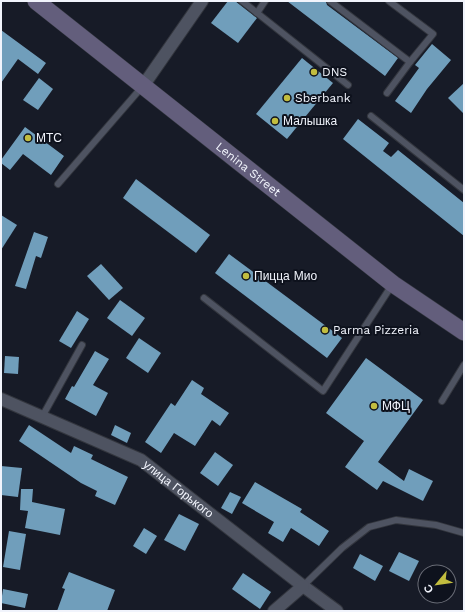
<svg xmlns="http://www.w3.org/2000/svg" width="465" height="612" viewBox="0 0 465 612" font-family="'Work Sans',sans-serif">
<rect width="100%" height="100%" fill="#171b27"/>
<!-- building -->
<g fill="#709ebb">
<polygon points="228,1 235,1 257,18 238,43 211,23"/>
<polygon points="287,1 326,1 327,5 398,58 385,76"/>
<polygon points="1,30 46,63 38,74 18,59 1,83"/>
<polygon points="432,44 451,60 427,89 411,113 395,101 419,68 415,65"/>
<polygon points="302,58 333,83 287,139 256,114"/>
<polygon points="39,78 53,89 38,110 23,100"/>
<polygon points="464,83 464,114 448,98"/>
<polygon points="358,119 389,143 383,151 391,157 398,150 464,203 464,236 343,139"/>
<polygon points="25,127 64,156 51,175 23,154 10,170 1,163 1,160"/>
<polygon points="136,179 210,235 196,253 123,198"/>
<polygon points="1,215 17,225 1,250"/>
<polygon points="34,232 48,237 41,258 36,256 26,289 15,286"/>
<polygon points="229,254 342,338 327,358 215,273"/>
<polygon points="101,264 123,288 109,300 87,276"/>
<polygon points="120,300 145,318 132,336 107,318"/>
<polygon points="77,311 89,319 71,348 59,341"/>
<polygon points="139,338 161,353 148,373 126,358"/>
<polygon points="95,351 109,359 93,385 108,393 96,416 65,399 72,386 74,387"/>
<polygon points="5,356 19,357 18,374 4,373"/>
<polygon points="366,358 423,400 378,462 404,481 409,469 433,481 423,501 383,481 377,490 345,467 364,441 326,413"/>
<polygon points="192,380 204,388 201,394 229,413 220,426 212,420 195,446 174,433 161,453 145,442 171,403 175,406"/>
<polygon points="29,425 71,453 74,446 93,455 91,459 128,477 115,505 95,496 97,491 81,483 19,441"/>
<polygon points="115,425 131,433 127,443 111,435"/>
<polygon points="215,452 233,465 218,486 200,473"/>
<polygon points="1,466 22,468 18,497 1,495"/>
<polygon points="255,482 302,509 300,512 329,531 319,546 291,528 283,542 268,533 274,522 242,503"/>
<polygon points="21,489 33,489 32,502 65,509 60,535 25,528 28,511 20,510"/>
<polygon points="230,492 241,497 232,514 221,508"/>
<polygon points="179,514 199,524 185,551 164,540"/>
<polygon points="144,528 157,536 146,554 133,546"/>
<polygon points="9,531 26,534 20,570 3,567"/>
<polygon points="399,552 419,561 409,581 389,571"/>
<polygon points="360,554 383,566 375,581 353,568"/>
<polygon points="69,572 115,590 107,611 57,611 65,589 62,588"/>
<polygon points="243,573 271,592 260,609 232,589"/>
<polygon points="3,589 28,594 25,608 1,603"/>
</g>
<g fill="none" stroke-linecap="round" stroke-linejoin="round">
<defs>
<g id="lane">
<polyline points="242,1 348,85"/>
<polyline points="330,1 410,62 387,93"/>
<polyline points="389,1 433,34 410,62"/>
<polyline points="257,13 265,1"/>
<polyline points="371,116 464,190"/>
<polyline points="58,184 142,87"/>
<polyline points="204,298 323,391 392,285"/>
<polyline points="442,401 464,365"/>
<polyline points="42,417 82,345"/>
<polyline points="303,586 342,548 369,527 396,520 436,525 464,533"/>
</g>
<g id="street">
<polyline points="143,86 202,1"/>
<path id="s1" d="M 1,399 L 141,460 L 303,586 L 337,611"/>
<polyline points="274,611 303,586"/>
</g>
<g id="secondary">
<path id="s2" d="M 36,1 L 393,284 L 464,332"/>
</g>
</defs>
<!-- lane casing -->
<use href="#lane" stroke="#33363e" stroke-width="8"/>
<!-- street casing -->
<use href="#street" stroke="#33363e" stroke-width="14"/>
<!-- secondary casing -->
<use href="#secondary" stroke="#33363e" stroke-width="18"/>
<!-- lane -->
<use href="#lane" stroke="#4e5361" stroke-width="6"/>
<!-- street -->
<use href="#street" stroke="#4e5361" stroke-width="12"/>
<!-- secondary -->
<use href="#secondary" stroke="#635e7c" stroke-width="17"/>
</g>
<!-- markers -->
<g fill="#c2bd3f" stroke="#0e121d" stroke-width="1.5">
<circle cx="314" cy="72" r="4"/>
<circle cx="287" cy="98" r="4"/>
<circle cx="275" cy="121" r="4"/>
<circle cx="28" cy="138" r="4"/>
<circle cx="246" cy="276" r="4"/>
<circle cx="325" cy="330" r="4"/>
<circle cx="374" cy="406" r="4"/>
</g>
<g text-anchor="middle" stroke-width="4" stroke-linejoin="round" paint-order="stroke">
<!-- poi labels -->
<g font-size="12" fill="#f1f4fc" stroke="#0e121d" text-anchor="start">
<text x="322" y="76">DNS</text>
<text x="295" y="102">Sberbank</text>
<text x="283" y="125">Малышка</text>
<text x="36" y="142">МТС</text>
<text x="254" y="280">Пицца Мио</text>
<text x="333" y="334">Parma Pizzeria</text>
<text x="382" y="410">МФЦ</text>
</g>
<!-- street labels -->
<g font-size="12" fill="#f1f4fc" stroke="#0e121d">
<text dy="4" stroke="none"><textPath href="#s2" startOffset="271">Lenina Street</textPath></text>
<text dy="4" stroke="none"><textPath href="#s1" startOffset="200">улица Горького</textPath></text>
</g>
</g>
<!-- border -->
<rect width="465" height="612" fill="none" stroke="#f1f4fc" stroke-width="4"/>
<!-- north arrow -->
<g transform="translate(437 584) rotate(241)"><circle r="19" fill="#0e121d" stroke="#696c76"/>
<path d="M0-3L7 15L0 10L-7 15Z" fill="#c2bd3f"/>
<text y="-6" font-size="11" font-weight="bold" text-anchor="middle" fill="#f1f4fc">С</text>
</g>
</svg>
